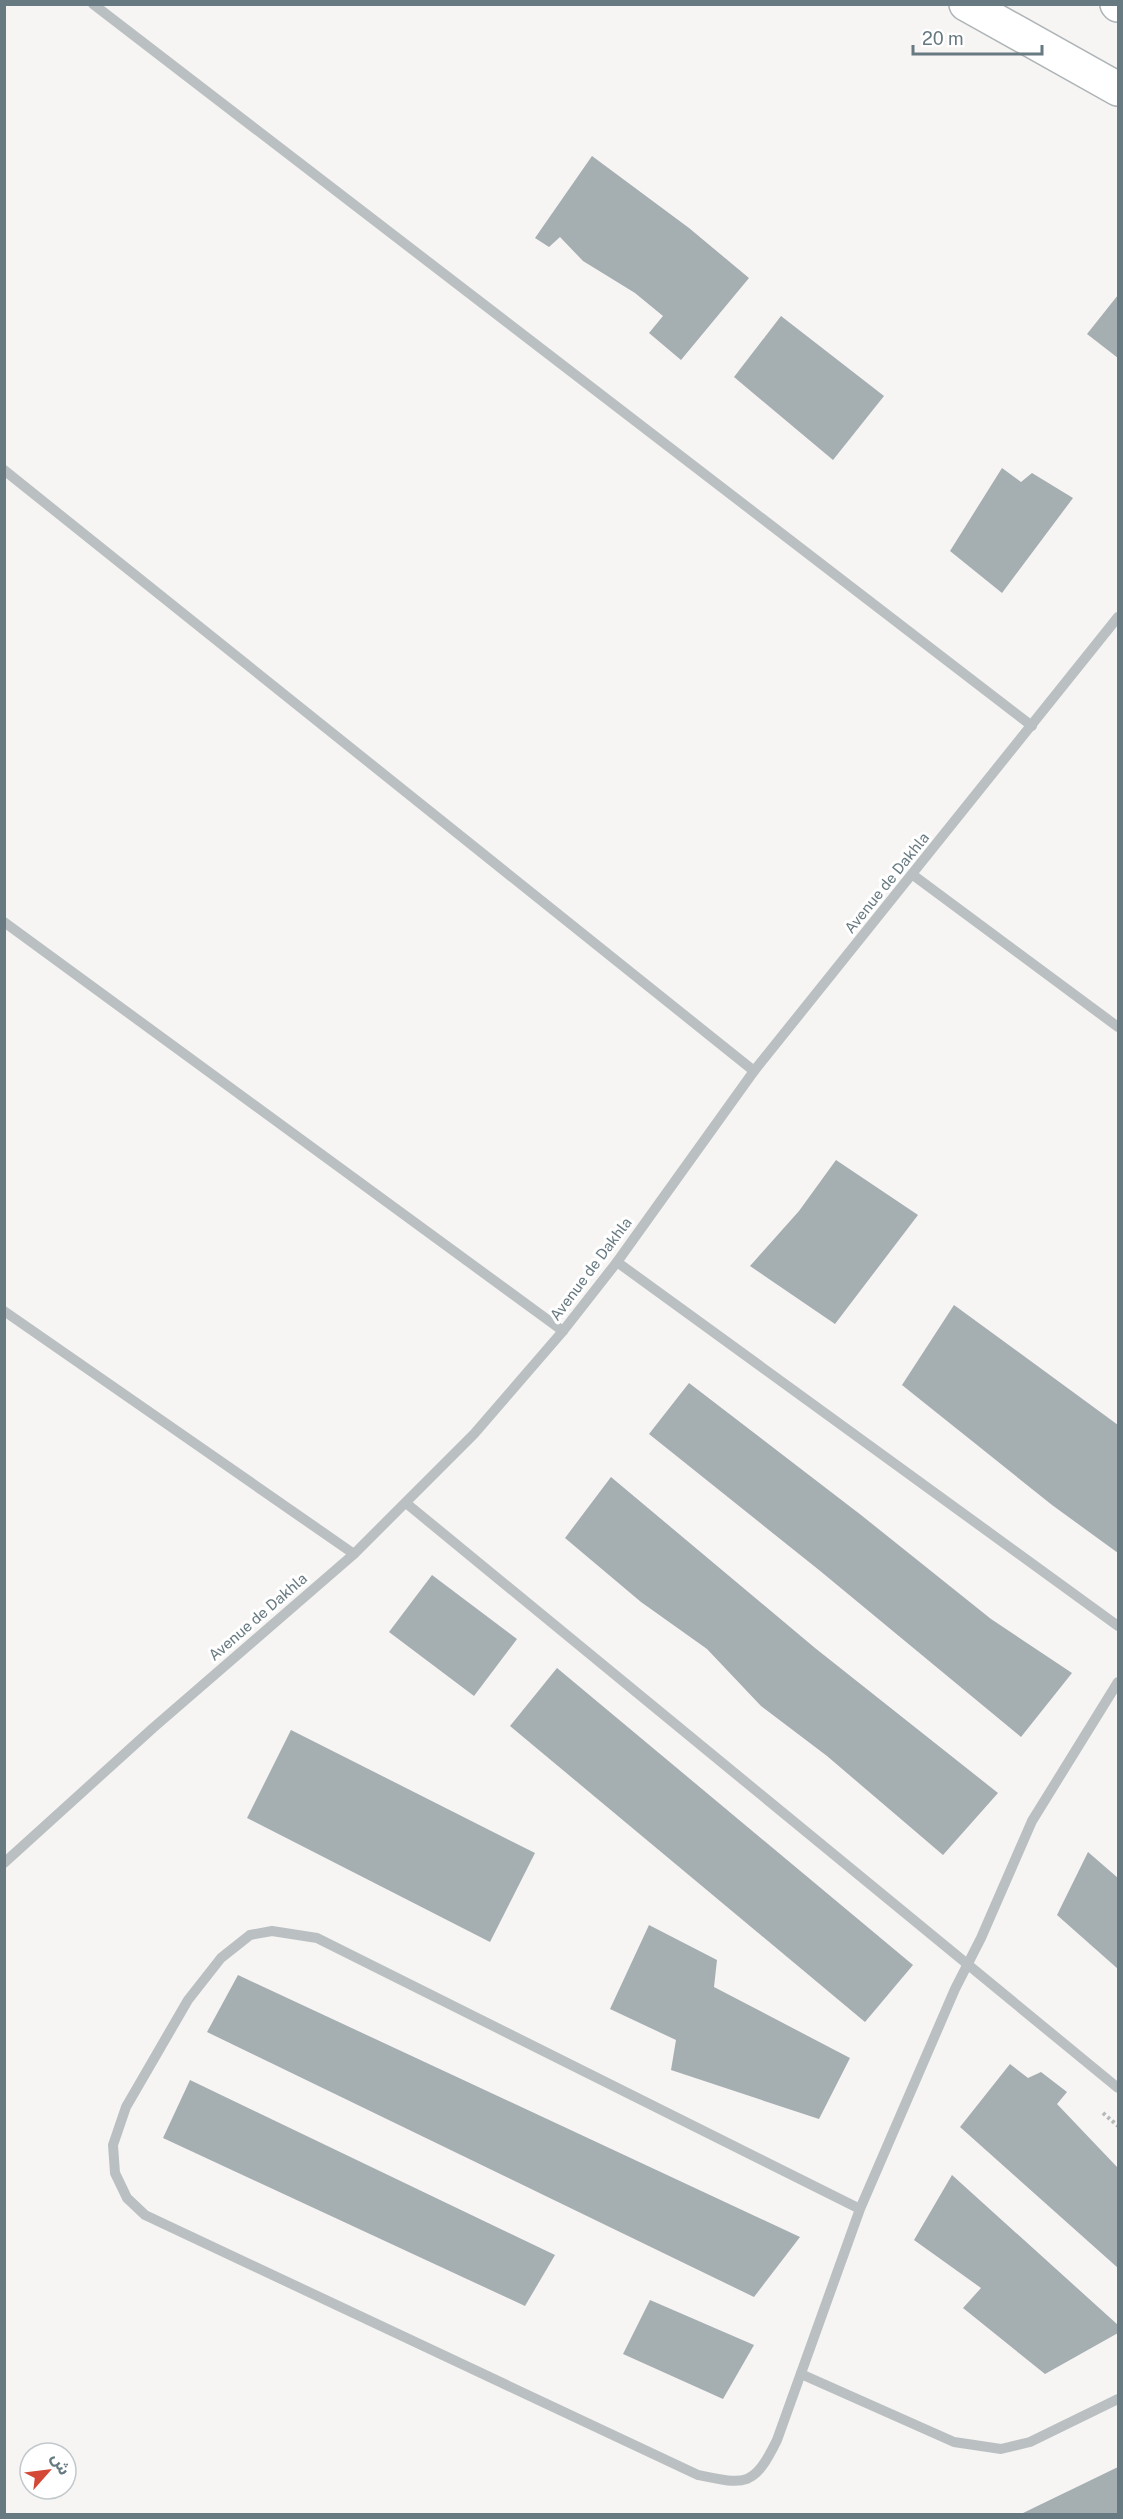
<svg xmlns="http://www.w3.org/2000/svg" width="1123" height="2519" viewBox="0 0 1123 2519" font-family="'Public Sans','Noto Sans Arabic',sans-serif">
<rect width="100%" height="100%" fill="#f6f5f3"/>
<!-- building -->
<g fill="#a5aeb1">
<polygon points="592,156 689,228 749,278 681,360 649,333 663,316 635,293 583,261 560,237 549,247 535,238"/>
<polygon points="1118,295 1118,358 1087,334"/>
<polygon points="781,316 884,396 833,460 734,377"/>
<polygon points="1002,468 1021,482 1032,473 1073,498 1002,593 950,551"/>
<polygon points="836,1160 918,1215 835,1324 750,1266 799,1211"/>
<polygon points="954,1305 1118,1425 1118,1553 1052,1505 902,1385"/>
<polygon points="689,1383 861,1515 991,1619 1072,1673 1021,1737 819,1570 649,1434"/>
<polygon points="611,1477 815,1648 998,1793 943,1855 827,1756 761,1706 707,1649 641,1602 565,1538"/>
<polygon points="432,1575 517,1639 474,1696 389,1632"/>
<polygon points="557,1668 913,1965 865,2022 510,1726"/>
<polygon points="291,1730 535,1853 490,1942 247,1818"/>
<polygon points="1088,1852 1118,1878 1118,1969 1057,1915"/>
<polygon points="649,1925 717,1960 714,1987 850,2058 819,2119 671,2070 676,2040 610,2009"/>
<polygon points="238,1975 800,2237 754,2297 207,2032"/>
<polygon points="1010,2064 1028,2078 1041,2072 1067,2092 1057,2104 1118,2168 1118,2268 960,2127"/>
<polygon points="190,2080 555,2255 525,2306 163,2138"/>
<polygon points="952,2175 1118,2325 1118,2333 1045,2374 963,2308 981,2288 914,2240"/>
<polygon points="650,2300 754,2345 723,2399 623,2354"/>
<polygon points="1118,2467 1118,2514 1021,2514"/>
</g>
<g fill="none" stroke-linecap="round" stroke-linejoin="round">
<defs>
<g id="major">
<polyline points="966,4 1118,89"/>
<polyline points="1117,4 1118,5"/>
</g>
</defs>
<!-- major casing -->
<use href="#major" stroke="#aeb4b7" stroke-width="36"/>
<!-- path -->
<polyline stroke="#b5b9bb" stroke-width="4" stroke-dasharray="3 3" stroke-linecap="butt" points="1103,2113 1118,2126"/>
<!-- minor -->
<g stroke="#bac0c2" stroke-width="10">
<polyline points="93,4 1032,726"/>
<polyline points="4,470 754,1071"/>
<polyline points="913,875 1118,1027"/>
<polyline points="4,922 563,1331"/>
<polyline points="617,1262 1118,1626"/>
<polyline points="4,1311 354,1554"/>
<polyline points="406,1503 1118,2088"/>
<polyline points="4,1863 153,1728 354,1554 474,1434 563,1331 617,1262 754,1071 1118,617"/>
<path d="M 860,2209 L 317,1938 L 272,1931 L 250,1935 L 221,1958 L 188,2000 L 126,2107 L 113,2145 L 115,2173 L 127,2198 L 145,2215 L 698,2475 C 746,2485 754,2487 777,2440 L 860,2209 L 955,1989 L 981,1938 L 1032,1821 L 1118,1682"/>
<polyline points="801,2374 954,2442 1001,2449 1030,2442 1118,2399"/>
</g>
<!-- major -->
<use href="#major" stroke="#fff" stroke-width="33"/>
</g>
<g text-anchor="middle" stroke-width="6" stroke-linejoin="round" paint-order="stroke">
<!-- street labels -->
<g font-size="15" fill="#677981" stroke="#fff">
<text transform="translate(887 883) rotate(-51)" y="5">Avenue de Dakhla</text>
<text transform="translate(591 1269) rotate(-53)" y="5">Avenue de Dakhla</text>
<text transform="translate(258 1617) rotate(-41)" y="5">Avenue de Dakhla</text>
</g>
</g>
<!-- border -->
<rect width="1123" height="2519" fill="none" stroke="#677981" stroke-width="12"/>
<!-- north arrow -->
<g transform="translate(48 2471) rotate(62)"><circle r="28" fill="#ffffff" stroke="#c2c9cd" stroke-width="1.5"/>
<path d="M0-4.5L10 22L0 15L-10 22Z" fill="#d34836"/>
<text y="-9" font-size="16" font-weight="bold" text-anchor="middle" fill="#677981">ش</text>
</g>
<!-- scale -->
<path d="M913 45v9h129v-9" fill="none" stroke="#677981" stroke-width="3"/>
<text x="922" y="45" font-size="18" fill="#677981" stroke="#ffffff" stroke-width="4.5" paint-order="stroke">20 m</text>
</svg>
